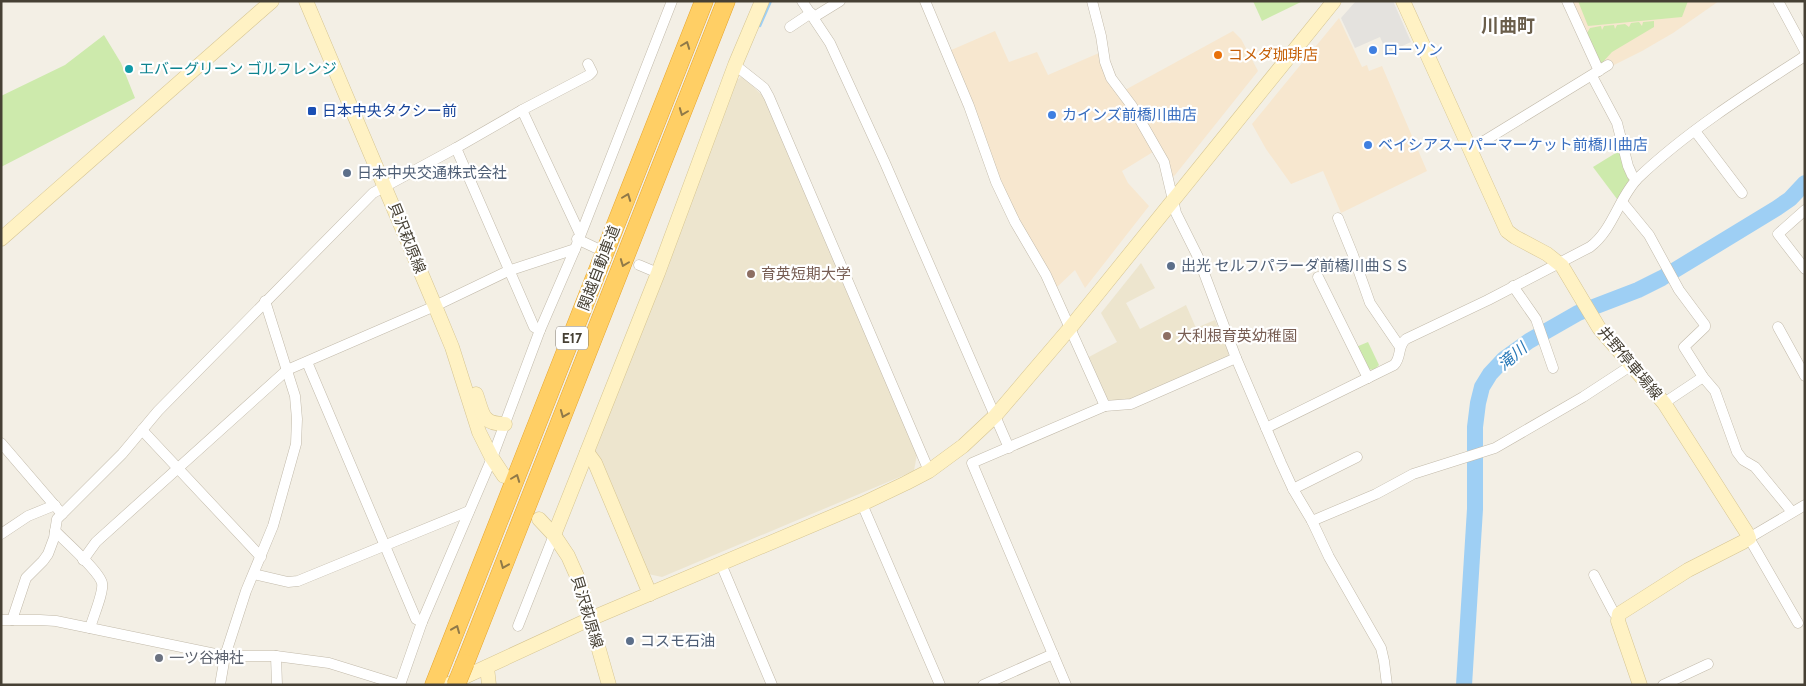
<svg xmlns="http://www.w3.org/2000/svg" width="1806" height="686" viewBox="0 0 1806 686" font-family="Cabin,'Noto Sans JP',sans-serif">
<rect width="100%" height="100%" fill="#f3efe5"/>
<!-- commercial -->
<g fill="#f7e7cf">
<polygon points="1571,1 1719,1 1673,33 1642,51 1604,70"/>
<polygon points="1339,18 1362,67 1367,65 1369,71 1382,66 1427,171 1341,213 1323,171 1291,184 1266,149 1252,124"/>
<polygon points="995,31 1009,62 1037,52 1048,75 1099,53 1104,73 1131,112 1153,152 1122,171 1128,183 1149,206 1085,288 1075,270 1056,288 1005,193 949,51"/>
<polygon points="1233,31 1241,39 1258,71 1171,180 1125,90"/>
</g>
<!-- education -->
<g fill="#ede5ce">
<polygon points="742,76 764,97 917,454 914,471 662,577 648,574 595,451 736,81"/>
<polygon points="1141,263 1155,288 1126,303 1140,329 1186,305 1196,328 1215,320 1229,353 1227,359 1130,401 1108,403 1087,358 1117,342 1101,313"/>
</g>
<!-- green -->
<g fill="#cdeaac">
<polygon points="1253,1 1303,1 1262,21"/>
<polygon points="1578,1 1688,1 1682,17 1588,26"/>
<polygon points="1654,21 1654,27 1612,52 1601,64 1587,33 1590,28 1601,26 1602,30 1604,26 1614,25 1615,29 1617,25 1625,24 1629,27 1631,23 1639,22 1642,26 1643,22"/>
<polygon points="104,35 121,63 135,98 1,167 1,96 65,65"/>
<path d="M 1619,151 C 1624,156 1632,174 1629,182 C 1626,188 1620,194 1617,199 L 1593,167 Z"/>
<polygon points="1368,342 1379,365 1374,370 1367,369 1356,347"/>
</g>
<!-- parking -->
<polygon fill="#e4e2de" points="1356,1 1393,1 1411,42 1387,53 1380,37 1355,48 1341,18"/>
<g fill="none" stroke-linecap="round" stroke-linejoin="round">
<!-- stream -->
<polyline stroke="#9ecff4" stroke-width="2.5" points="760,26 771,1"/>
<!-- river -->
<polyline stroke="#9ecff4" stroke-width="16" points="1464,685 1475,509 1475,427 1478,403 1482,387 1490,374 1504,359 1529,341 1578,313 1638,290 1662,278 1777,208 1790,199 1805,183"/>
<defs>
<g id="street">
<polyline points="802,1 830,43 885,163 1009,448"/>
<polyline points="925,1 969,106 996,182 1015,222 1046,275 1105,406"/>
<polyline points="1092,1 1101,36 1105,62 1111,78 1132,106 1164,162 1176,213 1198,257 1236,358 1281,463 1293,489 1312,521 1329,557 1381,648 1384,661 1387,685"/>
<polyline points="1567,1 1599,71"/>
<polyline points="1778,1 1805,51"/>
<polyline points="814,17 840,1"/>
<polyline points="790,27 811,13"/>
<polyline points="735,65 764,88 769,97 929,471"/>
<polyline points="1592,76 1617,123 1628,166 1632,175 1636,180"/>
<polyline points="522,110 580,234"/>
<polyline points="1695,131 1742,193"/>
<polyline points="456,148 534,327 540,330"/>
<polyline points="1471,149 1608,65"/>
<polyline points="1622,202 1649,235 1679,290 1705,325 1705,327 1684,347 1703,377 1715,391 1737,452 1743,460 1755,467 1792,512"/>
<polyline points="1805,210 1778,234 1805,269"/>
<polyline points="1338,218 1353,255 1370,303 1400,347"/>
<polyline points="577,239 596,248"/>
<polyline points="639,265 658,273"/>
<polyline points="1318,277 1368,378"/>
<polyline points="1513,286 1536,319 1553,368"/>
<polyline points="1778,327 1805,376"/>
<polyline points="307,362 416,619 422,622"/>
<polyline points="1664,403 1703,377"/>
<path d="M 1266,428 L 1394,365 C 1402,357 1397,346 1406,339 L 1488,300 L 1590,247 C 1613,230 1619,197 1638,178 C 1686,132 1749,92 1805,56"/>
<polyline points="142,430 261,557"/>
<polyline points="1,443 62,514"/>
<polyline points="1293,489 1357,457"/>
<polyline points="862,504 940,685"/>
<polyline points="1312,521 1376,494 1413,474 1495,448 1583,397 1632,365"/>
<path d="M 55,531 C 65,541 99,571 102,583 C 104,592 93,617 90,628"/>
<polyline points="1,534 28,516 55,505"/>
<polyline points="83,560 96,542 287,370 435,306 508,271 575,249"/>
<polyline points="721,564 772,685"/>
<polyline points="254,574 288,582 298,581 469,511"/>
<polyline points="1594,575 1614,613 1618,616"/>
<polyline points="1,620 40,620 56,621 225,656 276,656 329,663 400,685"/>
<polyline points="12,620 26,578 43,561 48,554 54,538 57,519 122,454 158,411 237,331 373,193 456,148 522,110 589,75 592,72 588,64"/>
<polyline points="1798,623 1749,538 1805,505"/>
<polyline points="518,626 554,535"/>
<polyline points="276,656 277,685"/>
<polyline points="220,685 225,656 246,591 273,526 296,444 297,419 295,396 265,301"/>
<polyline points="400,685 422,622 492,458 540,330 575,249 672,1"/>
<polyline points="983,685 1053,654"/>
<polyline points="1066,685 972,463 1105,406 1131,404 1236,358"/>
<polyline points="1663,685 1708,664"/>
</g>
<g id="secondary">
<polyline points="306,1 435,306 452,347 479,432 492,458 504,476"/>
<polyline points="1403,1 1507,231 1515,237 1547,254 1562,266 1599,328 1664,403 1747,533 1749,538 1743,542 1688,570 1619,614 1618,621 1640,685"/>
<polyline points="1,239 272,1"/>
<path d="M 476,394 C 483,413 481,424 505,424"/>
<polyline points="587,452 595,463 650,594"/>
<polyline points="539,519 554,535 568,556 580,583 609,685"/>
<polyline points="554,535 658,273 735,65 762,1"/>
<polyline points="487,667 489,685"/>
<polyline points="447,685 590,619 862,504 906,483 929,471 963,446 995,416 1070,328 1334,1"/>
</g>
<g id="highway">
<polyline points="465,663 726,1"/>
<polyline points="434,685 704,1"/>
</g>
</defs>
<!-- street casing -->
<use href="#street" stroke="#c2baaa" stroke-width="11"/>
<!-- secondary casing -->
<use href="#secondary" stroke="#d6c592" stroke-width="15"/>
<!-- highway casing -->
<use href="#highway" stroke="#e5a52e" stroke-width="19"/>
<!-- street -->
<use href="#street" stroke="#fff" stroke-width="10"/>
<!-- secondary -->
<use href="#secondary" stroke="#fff2c4" stroke-width="14"/>
<!-- highway -->
<use href="#highway" stroke="#ffcf65" stroke-width="18"/>
<defs>
<polyline id="highway-bridge" points="456,685 465,663"/>
</defs>
<!-- highway-bridge casing -->
<use href="#highway-bridge" stroke="#e5a52e" stroke-width="19" stroke-linecap="butt"/>
<!-- highway-bridge -->
<use href="#highway-bridge" stroke="#ffcf65" stroke-width="18"/>
</g>
<!-- one-way arrows -->
<defs><path id="oneway-chevron" d="M-2-3.5L2.5 0L-2 3.5" fill="none" stroke-width="1.6" stroke-linecap="round" stroke-linejoin="round" transform="scale(1.25)"/></defs>
<g stroke="#907948">
<use href="#oneway-chevron" transform="translate(686 45) rotate(-69)"/>
<use href="#oneway-chevron" transform="translate(683 112) rotate(111)"/>
<use href="#oneway-chevron" transform="translate(627 197) rotate(-69)"/>
<use href="#oneway-chevron" transform="translate(624 263) rotate(111)"/>
<use href="#oneway-chevron" transform="translate(564 414) rotate(112)"/>
<use href="#oneway-chevron" transform="translate(516 478) rotate(-69)"/>
<use href="#oneway-chevron" transform="translate(504 565) rotate(112)"/>
<use href="#oneway-chevron" transform="translate(456 629) rotate(-68)"/>
</g>
<!-- markers -->
<g fill="#3f7fe0" stroke="#fff" stroke-width="2">
<circle cx="1373" cy="50" r="5"/>
<circle cx="1052" cy="115" r="5"/>
<circle cx="1368" cy="145" r="5"/>
</g>
<circle fill="#e8710a" stroke="#fff" stroke-width="2" cx="1218" cy="55" r="5"/>
<circle fill="#0f9aa8" stroke="#fff" stroke-width="2" cx="129" cy="69" r="5"/>
<rect fill="#1a4fb4" stroke="#fff" stroke-width="2" x="307" y="106" width="10" height="10" rx="2.5"/>
<g fill="#5c6f8a" stroke="#fff" stroke-width="2">
<circle cx="347" cy="173" r="5"/>
<circle cx="1171" cy="266" r="5"/>
<circle cx="630" cy="641" r="5"/>
</g>
<g fill="#8d6e63" stroke="#fff" stroke-width="2">
<circle cx="751" cy="274" r="5"/>
<circle cx="1167" cy="336" r="5"/>
</g>
<circle fill="#6b7280" stroke="#fff" stroke-width="2" cx="159" cy="658" r="5"/>
<g text-anchor="middle" stroke-width="4.5" stroke-linejoin="round" paint-order="stroke">
<!-- shield labels -->
<rect fill="#fff" stroke="#7e7971" stroke-width="1" x="556" y="326.5" width="32" height="23" rx="4"/>
<g font-size="14" font-weight="bold" fill="#464034">
<text x="572" y="343">E17</text>
</g>
<!-- shop labels -->
<g font-size="15" fill="#366cbe" stroke="#fff" text-anchor="start">
<text x="1383" y="55">ローソン</text>
<text x="1062" y="120">カインズ前橋川曲店</text>
<text x="1378" y="150">ベイシアスーパーマーケット前橋川曲店</text>
</g>
<!-- food labels -->
<g font-size="15" fill="#c56008" stroke="#fff" text-anchor="start">
<text x="1228" y="60">コメダ珈琲店</text>
</g>
<!-- culture labels -->
<g font-size="15" fill="#0d838f" stroke="#fff" text-anchor="start">
<text x="139" y="74">エバーグリーン ゴルフレンジ</text>
</g>
<!-- transit labels -->
<g font-size="15" fill="#164399" stroke="#fff" text-anchor="start">
<text x="322" y="116">日本中央タクシー前</text>
</g>
<!-- service labels -->
<g font-size="15" fill="#4e5e75" stroke="#fff" text-anchor="start">
<text x="357" y="178">日本中央交通株式会社</text>
<text x="1181" y="271">出光 セルフパラーダ前橋川曲ＳＳ</text>
<text x="640" y="646">コスモ石油</text>
</g>
<!-- street labels -->
<g font-size="15" fill="#464034" stroke="#fff">
<text transform="translate(407 238) rotate(68)" y="5">貝沢萩原線</text>
<text transform="translate(599 268) rotate(-69)" y="5">関越自動車道</text>
<text transform="translate(1630 363) rotate(50)" y="5">井野停車場線</text>
<text transform="translate(587 612) rotate(73)" y="5">貝沢萩原線</text>
</g>
<!-- education labels -->
<g font-size="15" fill="#785e54" stroke="#fff" text-anchor="start">
<text x="761" y="279">育英短期大学</text>
<text x="1177" y="341">大利根育英幼稚園</text>
</g>
<!-- worship labels -->
<g font-size="15" fill="#5b616d" stroke="#fff" text-anchor="start">
<text x="169" y="663">一ツ谷神社</text>
</g>
<!-- water labels -->
<g font-size="16" font-style="italic" fill="#2878b7" stroke="#fff">
<text transform="translate(1512 356) rotate(-40)" y="6">滝川</text>
</g>
<!-- quarter labels -->
<g font-size="18" font-weight="bold" fill="#6a5e4b" stroke="#fff">
<text x="1508" y="32">川曲町</text>
</g>
</g>
<!-- border -->
<rect width="1806" height="686" fill="none" stroke="#464034" stroke-width="5"/>
</svg>
